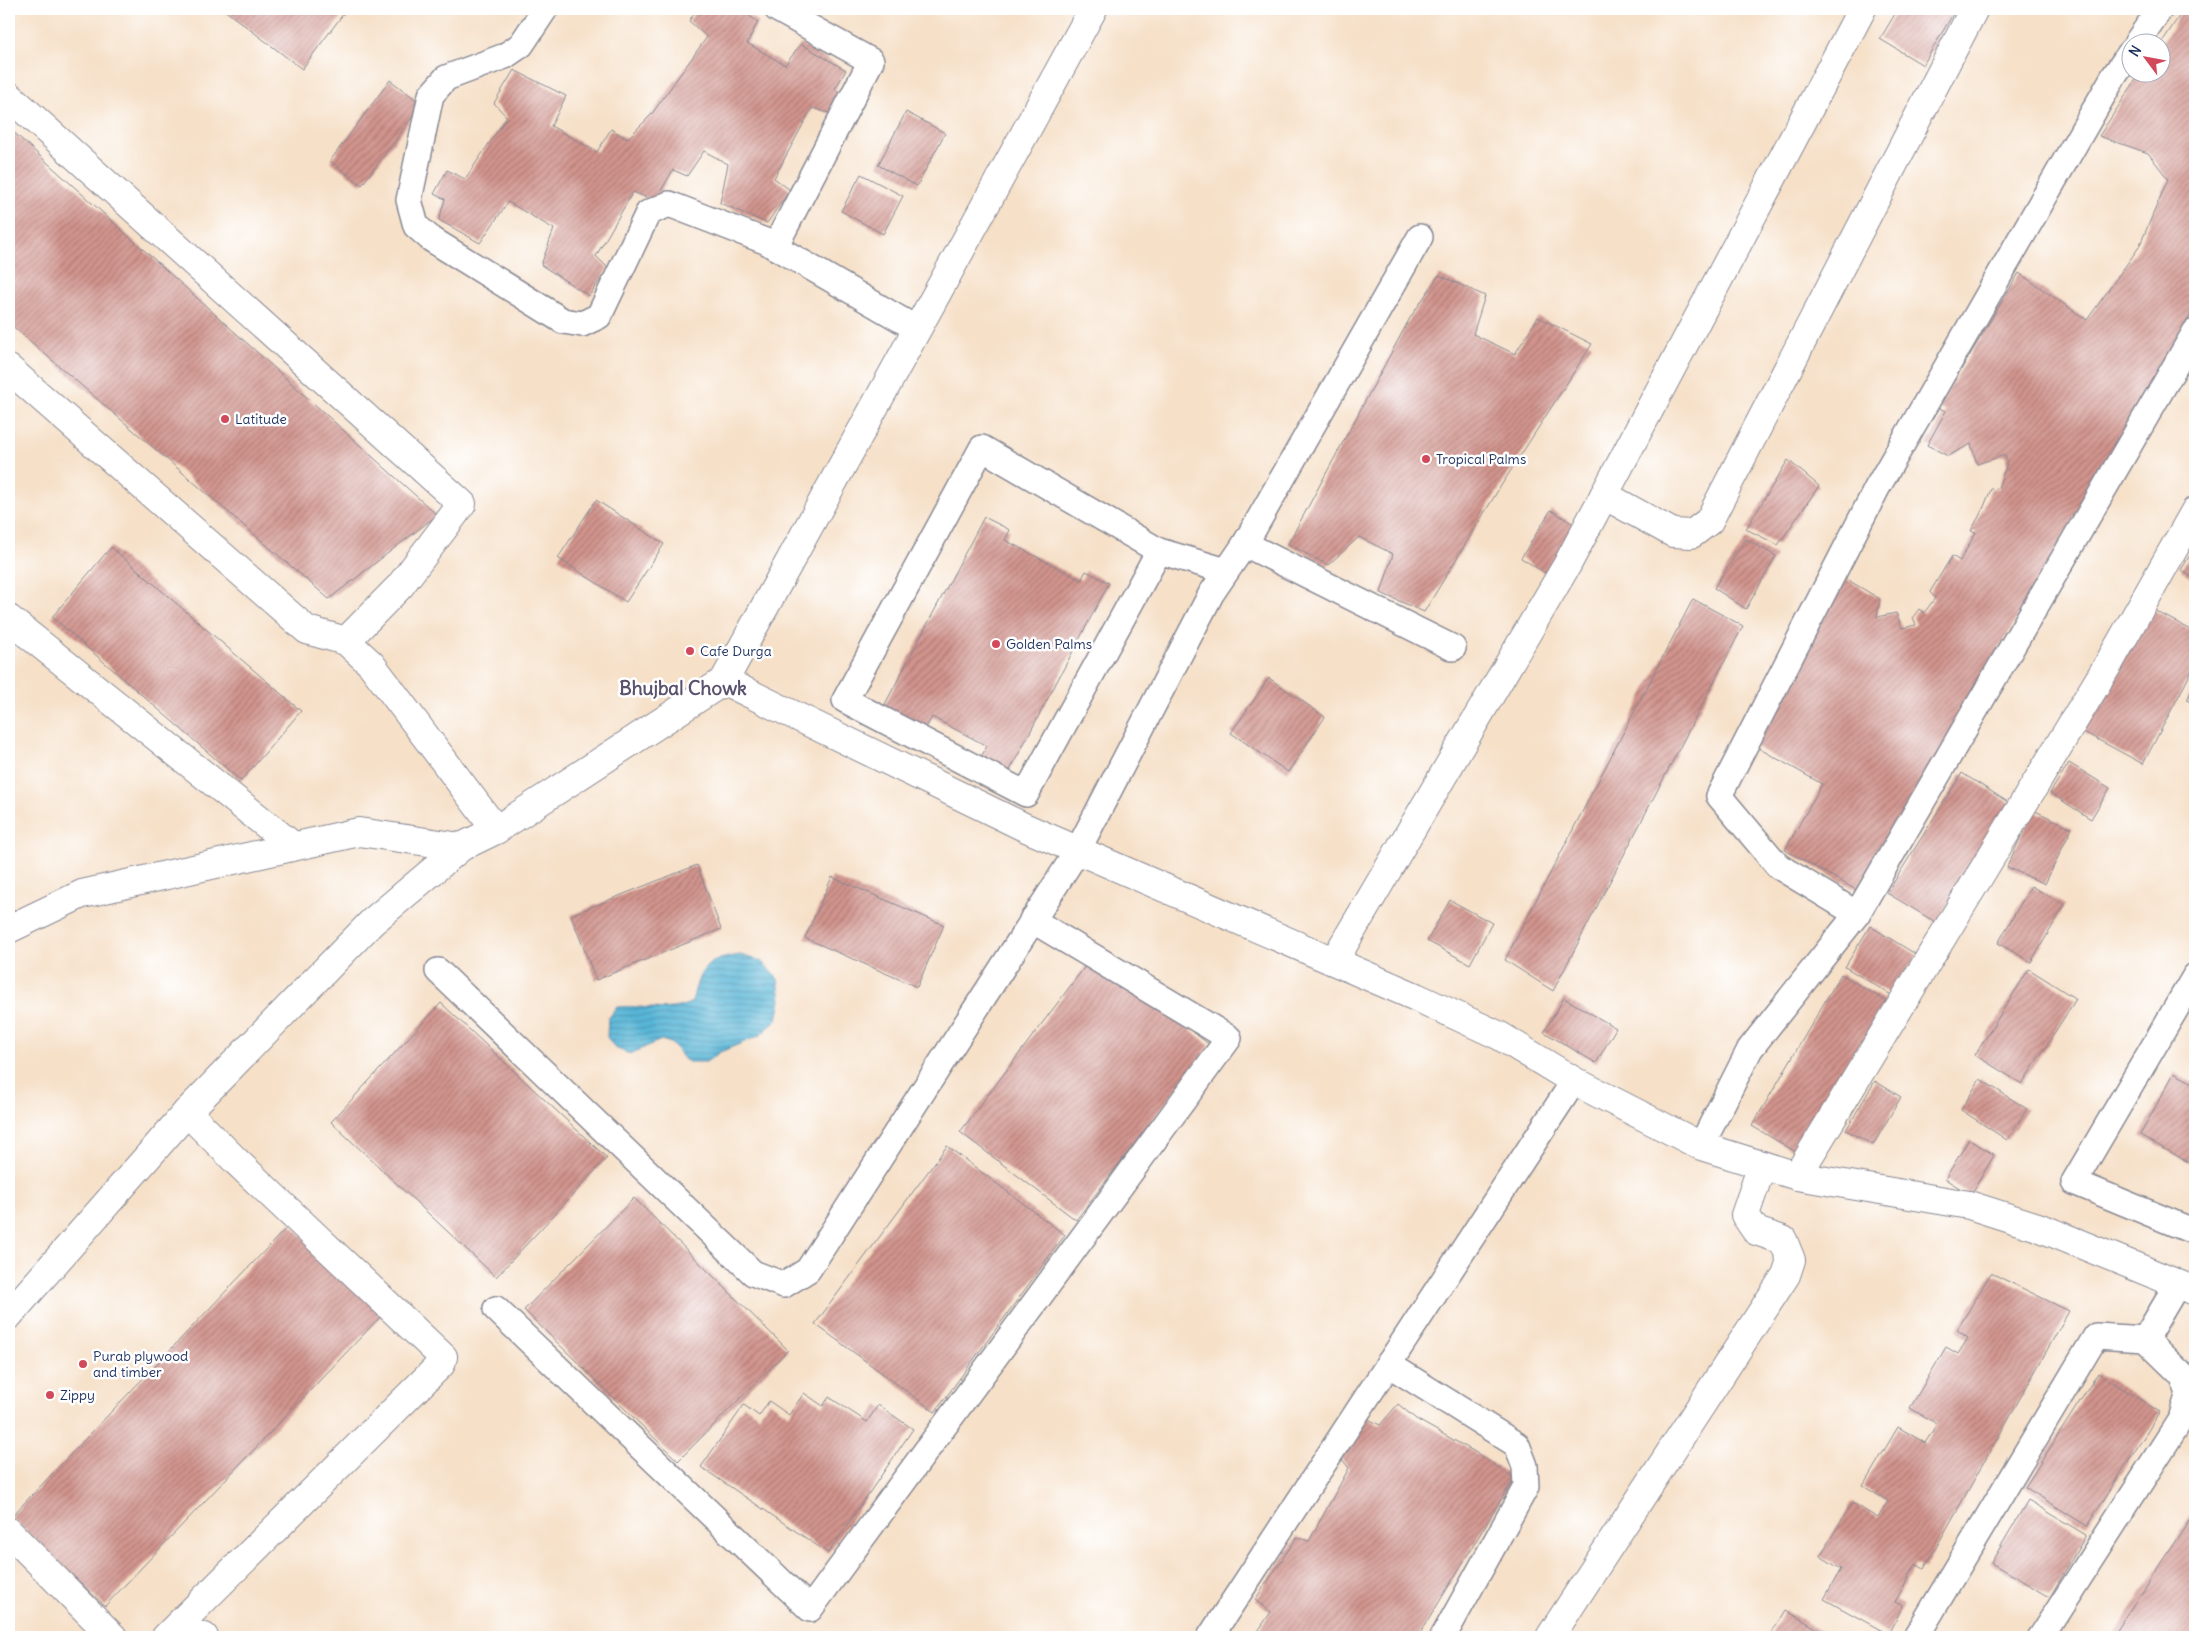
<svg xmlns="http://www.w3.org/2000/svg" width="2204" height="1646" viewBox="0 0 2204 1646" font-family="Delius,sans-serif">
<defs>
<pattern id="water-rules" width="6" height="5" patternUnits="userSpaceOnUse" patternTransform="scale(1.25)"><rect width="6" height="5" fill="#59b6d7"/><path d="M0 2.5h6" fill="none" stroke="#4994b2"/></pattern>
<pattern id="building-hatch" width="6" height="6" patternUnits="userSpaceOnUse" patternTransform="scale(1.25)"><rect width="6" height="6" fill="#d2948d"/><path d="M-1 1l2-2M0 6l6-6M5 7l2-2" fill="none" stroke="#aa7976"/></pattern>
</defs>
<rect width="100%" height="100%" fill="#fff"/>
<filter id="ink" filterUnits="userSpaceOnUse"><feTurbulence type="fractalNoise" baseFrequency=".02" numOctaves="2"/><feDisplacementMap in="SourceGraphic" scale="10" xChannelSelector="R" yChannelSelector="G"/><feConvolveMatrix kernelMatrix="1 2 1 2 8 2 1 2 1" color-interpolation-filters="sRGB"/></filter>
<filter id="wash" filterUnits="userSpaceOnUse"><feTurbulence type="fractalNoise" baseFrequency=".0096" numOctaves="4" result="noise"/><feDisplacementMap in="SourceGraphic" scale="20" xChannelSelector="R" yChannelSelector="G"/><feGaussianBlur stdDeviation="1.12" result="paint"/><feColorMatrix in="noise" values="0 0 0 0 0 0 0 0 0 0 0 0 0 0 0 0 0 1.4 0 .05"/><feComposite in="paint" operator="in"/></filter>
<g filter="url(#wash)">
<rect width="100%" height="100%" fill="#f6e0c8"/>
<!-- water -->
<path fill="url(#water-rules)" stroke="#3a729a" d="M 740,955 L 761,961 L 778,979 L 781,1000 L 777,1020 L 759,1036 L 720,1052 L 706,1062 L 687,1062 L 671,1043 L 661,1040 L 630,1054 L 615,1048 L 607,1037 L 608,1019 L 617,1007 C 643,1004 667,1015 692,1002 C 700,968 704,960 740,955 Z"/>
<g id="blocks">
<!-- building -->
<g fill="url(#building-hatch)">
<polygon points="223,9 347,9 302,69"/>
<polygon points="697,9 739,9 758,22 747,43 785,65 801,44 846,70 835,89 847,101 839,116 812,108 774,178 790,190 767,223 720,203 728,164 704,151 687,176 673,170 655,201 633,192 596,256 608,268 589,296 541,265 554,229 508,202 480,243 439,220 445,199 434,194 447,170 465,179 507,117 494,103 514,70 566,96 551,126 597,152 611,129 627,139 651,115 707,37 689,21"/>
<polygon points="1898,9 1956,9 1923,65 1880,39"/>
<polygon points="2184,9 2195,9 2195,307 1860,892 1785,850 1822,784 1751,744 1843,577 1880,599 1877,617 1896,613 1902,628 1916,625 1913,617 1919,609 1924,613 1935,598 1930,592 1952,556 1960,561 1976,532 1971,531 1983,509 1991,489 1998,488 2007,464 2005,455 1977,464 1971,444 1948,456 1927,445 1946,411 1938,408 2019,273 2087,320 2139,247 2168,179 2148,153 2099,136 2141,72 2162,72 2162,42"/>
<polygon points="390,80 422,104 362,185 330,161"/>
<polygon points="906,112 945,133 917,186 878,165"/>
<polygon points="9,128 437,515 329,599 9,323"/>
<polygon points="861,174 903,196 883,234 841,211"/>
<polygon points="1439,275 1485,296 1473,334 1515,354 1538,317 1592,344 1497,492 1424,612 1381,593 1393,554 1359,537 1328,565 1288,544 1410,318"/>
<polygon points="1788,460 1819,486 1778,545 1746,529"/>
<polygon points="596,500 664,544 626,602 558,558"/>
<polygon points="1551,510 1583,530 1553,578 1521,558"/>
<polygon points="984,517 1010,530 1005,540 1081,580 1086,571 1109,583 1009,772 981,757 987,746 932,717 926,728 884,706"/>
<polygon points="1746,539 1776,556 1746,609 1714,588"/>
<polygon points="111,547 301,711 241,781 52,617"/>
<polygon points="2195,547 2195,579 2181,570"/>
<polygon points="1693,599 1743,626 1553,991 1505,960"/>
<polygon points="2146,606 2195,632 2195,665 2143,764 2080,730"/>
<polygon points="1269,678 1325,717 1288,772 1231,733"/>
<polygon points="2195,684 2195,705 2187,700"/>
<polygon points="2069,763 2110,788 2091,819 2050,793"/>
<polygon points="1962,773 2011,804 1937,923 1887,893"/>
<polygon points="2033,810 2072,828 2045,884 2007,867"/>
<polygon points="697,865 721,929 596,980 571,915"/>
<polygon points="832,877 944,925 917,987 805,938"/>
<polygon points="2031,886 2065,905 2031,962 1998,943"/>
<polygon points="1450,900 1492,923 1470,964 1427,941"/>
<polygon points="1870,926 1917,955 1893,996 1845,967"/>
<polygon points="1093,956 1210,1045 1076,1220 960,1132"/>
<polygon points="2029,969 2076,999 2022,1084 1975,1055"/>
<polygon points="1841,974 1889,1003 1801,1155 1752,1126"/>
<polygon points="1564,998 1616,1028 1596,1063 1544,1032"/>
<polygon points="441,1003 607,1158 496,1277 331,1122"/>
<polygon points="2174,1073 2195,1084 2195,1166 2140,1135"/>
<polygon points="1980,1079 2027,1109 2007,1140 1961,1110"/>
<polygon points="1875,1081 1901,1097 1873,1145 1846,1130"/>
<polygon points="1969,1139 1994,1155 1971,1195 1945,1179"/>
<polygon points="947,1146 1065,1235 935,1412 815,1324"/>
<polygon points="634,1198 788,1350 678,1461 524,1310"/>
<polygon points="290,1224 383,1314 105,1606 11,1517"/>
<polygon points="1991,1273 2069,1311 1924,1569 1916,1564 1895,1602 1903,1606 1888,1634 1824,1599 1841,1569 1820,1556 1852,1503 1878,1518 1888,1501 1863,1486 1898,1427 1925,1443 1937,1424 1910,1408 1946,1347 1958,1354 1968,1338 1957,1330"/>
<polygon points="2098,1373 2160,1412 2087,1526 2025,1487"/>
<polygon points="804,1393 823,1406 829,1397 867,1422 878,1405 913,1429 828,1553 701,1467 744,1405 759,1416 769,1401 789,1415"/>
<polygon points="1398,1404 1416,1419 1475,1452 1514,1478 1418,1637 1254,1637 1271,1612 1255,1600 1297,1537 1309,1541 1349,1468 1336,1452 1362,1416 1380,1425"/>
<polygon points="2028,1500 2086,1535 2050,1597 1991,1563"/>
<polygon points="2195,1511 2195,1637 2112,1637"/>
<polygon points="1785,1610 1832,1637 1769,1637"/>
</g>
</g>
</g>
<g filter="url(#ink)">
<use href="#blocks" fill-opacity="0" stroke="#888893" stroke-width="1"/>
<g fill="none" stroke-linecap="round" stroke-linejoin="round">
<defs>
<g id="service">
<polyline points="545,9 521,45 505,56 446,78 431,95 409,200 416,226 431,239 563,321 582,324 599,316 648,213 669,204 765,241 917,329"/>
<polyline points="2137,42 2160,9"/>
<polyline points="775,247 871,61 777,9"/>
<polyline points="1245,544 1453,648"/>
<polyline points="1159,551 1026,794 845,700 982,448 1159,551 1226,571"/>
<polyline points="1857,914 1778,866 1719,796 1877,488 2114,76 2132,50"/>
<polyline points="438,971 753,1273 784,1285 808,1270 1078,850 1211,594 1245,544 1420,237"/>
<polyline points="2195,976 2074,1182 2195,1232"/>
<polyline points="1701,1146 1750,1049 1857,914 2195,332"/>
<polyline points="496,1309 810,1609 1229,1038 1032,920"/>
<polyline points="1388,1364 1517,1445 1525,1466 1526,1487 1443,1637"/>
<polyline points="1210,1637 1574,1081"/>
<polyline points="1916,1637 2096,1336 2145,1339 2177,1285"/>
<polyline points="2041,1637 2181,1419 2189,1393 2182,1375 2145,1339"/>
</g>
<g id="minor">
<polyline points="9,96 462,504 400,586 346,641 371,664 496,830"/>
<polyline points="9,369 307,630 346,641"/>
<polyline points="1604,495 1673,533 1692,534 1709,521 1974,9"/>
<polyline points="9,619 293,846"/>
<polyline points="724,681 1024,827 1416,997 1500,1036 1574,1081 1701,1146 1797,1176 1969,1205 2041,1228 2195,1291"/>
<polyline points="9,929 82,894 359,832 461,847"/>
<polyline points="1334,961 1567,565 1862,9"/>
<polyline points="1797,1176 2109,663 2195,511"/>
<polyline points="9,1532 113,1637"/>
<polyline points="177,1629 204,1637"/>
<polyline points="166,1637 441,1364 443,1357 236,1161 187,1112"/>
<polyline points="1550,1637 1786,1275 1791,1260 1783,1240 1756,1231 1745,1215 1762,1165"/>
</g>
<polyline id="tertiary" points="9,1315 187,1112 372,922 461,847 496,830 724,681 1093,9"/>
</defs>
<!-- service casing -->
<use href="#service" stroke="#888893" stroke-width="28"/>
<!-- minor casing -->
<use href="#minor" stroke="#888893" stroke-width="30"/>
<!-- tertiary casing -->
<use href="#tertiary" stroke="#888893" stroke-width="30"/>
<!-- service -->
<use href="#service" stroke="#fff" stroke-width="25"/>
<!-- minor -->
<use href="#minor" stroke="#fff" stroke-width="28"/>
<!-- tertiary -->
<use href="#tertiary" stroke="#fff" stroke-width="28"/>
</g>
</g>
<!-- markers -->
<g fill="#d1495b" stroke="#fff" stroke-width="2">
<circle cx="225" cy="419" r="5"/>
<circle cx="1426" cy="459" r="5"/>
<circle cx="996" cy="644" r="5"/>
<circle cx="690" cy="651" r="5"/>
<circle cx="83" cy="1364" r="5"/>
<circle cx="50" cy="1395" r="5"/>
</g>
<g text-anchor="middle" stroke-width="5" stroke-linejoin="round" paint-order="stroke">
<!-- poi labels -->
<g font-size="14" fill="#1b2f5e" stroke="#fff" text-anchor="start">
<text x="235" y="424">Latitude</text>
<text x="1436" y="464">Tropical Palms</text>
<text x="1006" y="649">Golden Palms</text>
<text x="700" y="656">Cafe Durga</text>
<text x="93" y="1361">Purab plywood<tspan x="93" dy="16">and timber</tspan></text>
<text x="60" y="1400">Zippy</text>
</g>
<!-- district labels -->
<g font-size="19" font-weight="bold" fill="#5b526e" stroke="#fff">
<text x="683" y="695">Bhujbal Chowk</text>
</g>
</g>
<!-- margin -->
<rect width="2204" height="1646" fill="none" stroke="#fff" stroke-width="30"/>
<!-- north arrow -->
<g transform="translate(2146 58) rotate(302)"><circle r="24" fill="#ffffff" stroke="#a4acbf"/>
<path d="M0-4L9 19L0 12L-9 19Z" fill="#d1495b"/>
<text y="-8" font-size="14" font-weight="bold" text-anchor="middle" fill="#1b2f5e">N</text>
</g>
</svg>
